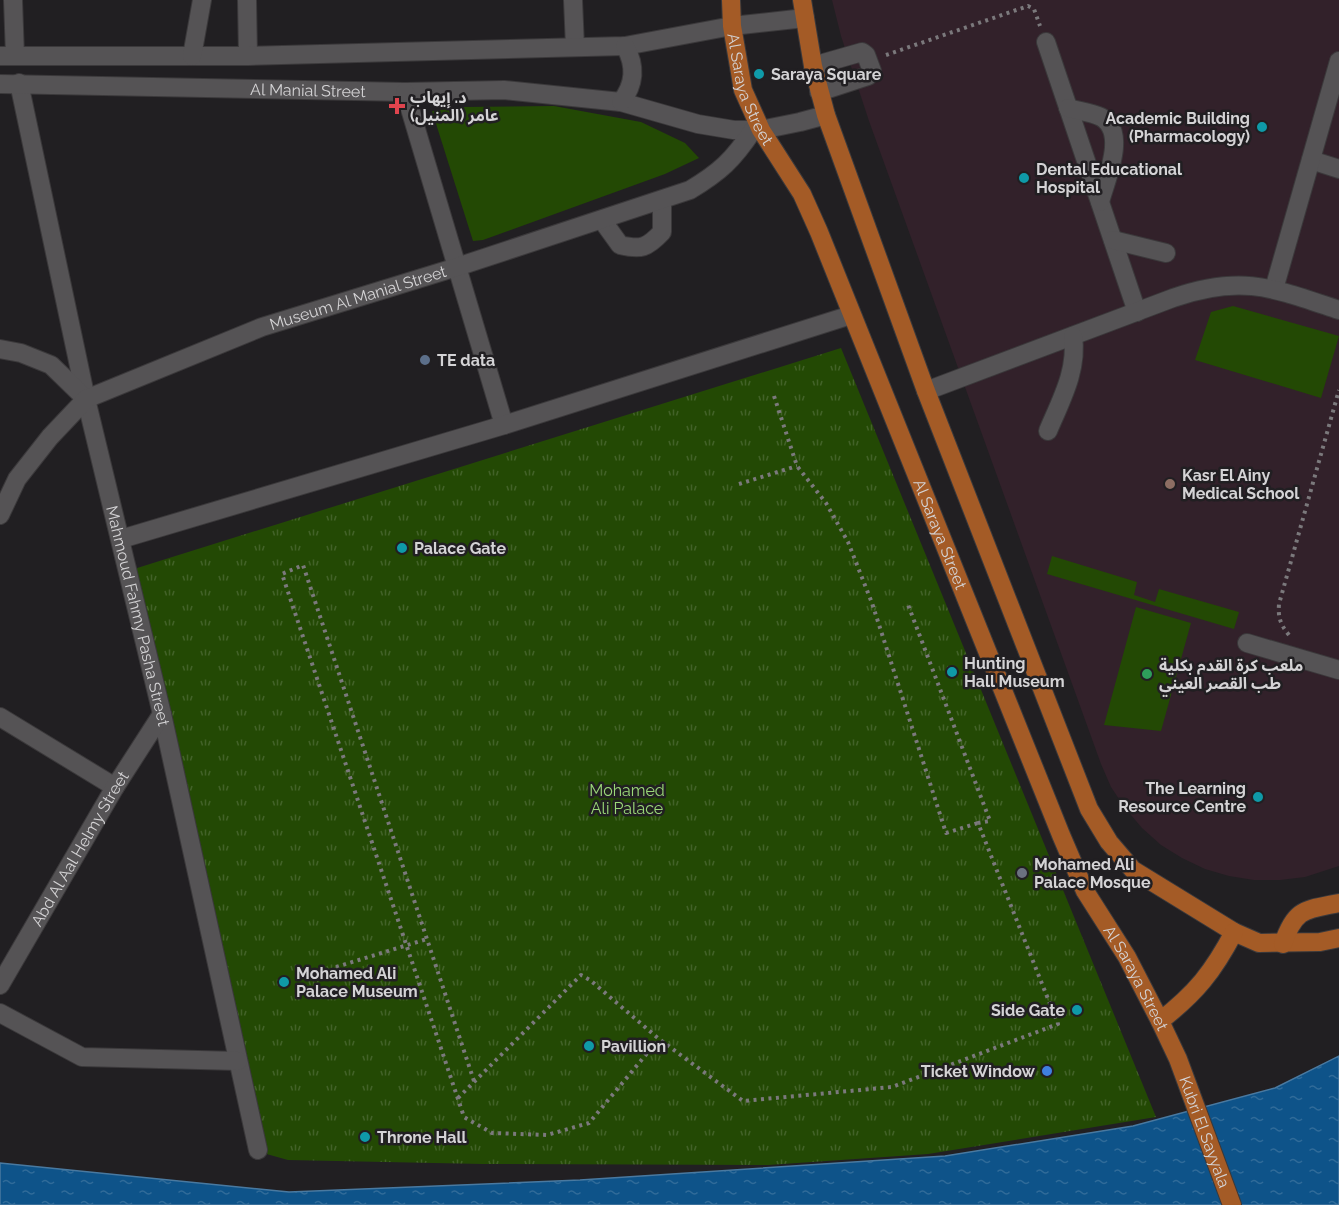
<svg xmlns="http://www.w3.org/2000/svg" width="1339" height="1205" viewBox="0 0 1339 1205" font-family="Raleway,'Noto Sans Arabic',sans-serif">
<defs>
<pattern id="park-tufts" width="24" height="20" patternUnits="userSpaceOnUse" patternTransform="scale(1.5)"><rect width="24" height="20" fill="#234904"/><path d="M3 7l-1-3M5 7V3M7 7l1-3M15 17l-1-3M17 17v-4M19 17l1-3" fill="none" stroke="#426228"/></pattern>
<pattern id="water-ripples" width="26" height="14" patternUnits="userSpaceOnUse" patternTransform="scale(1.5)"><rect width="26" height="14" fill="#0e5389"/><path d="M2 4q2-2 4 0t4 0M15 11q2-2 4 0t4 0" fill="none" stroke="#306b99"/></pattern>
</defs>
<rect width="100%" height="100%" fill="#211f22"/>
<!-- education -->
<polygon fill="#32212a" points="832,0 1339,0 1339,866 1305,877 1280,880 1254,880 1229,876 1205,869 1182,858 1161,845 1142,828 1125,808 1111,787 1101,764 869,121 841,36"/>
<!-- green -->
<g fill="#234904">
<polygon points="554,106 641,122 685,143 699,158 665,174 483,240 473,241 432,111 464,107"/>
<polygon points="1233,306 1339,336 1321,398 1195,360 1211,312"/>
<polygon points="1052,556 1137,582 1134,595 1155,602 1159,589 1239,612 1234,629 1047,574"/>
<polygon points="1136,607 1191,623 1161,731 1104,725"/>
</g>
<!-- park -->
<polygon fill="url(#park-tufts)" points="841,348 1156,1117 928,1154 768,1165 483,1164 288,1160 263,1153 134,569"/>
<!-- water -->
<polygon fill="url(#water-ripples)" stroke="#4979a0" stroke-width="1.5" points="1339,1056 1339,1205 0,1205 0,1163 289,1192 580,1180 945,1156 1133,1126 1275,1088"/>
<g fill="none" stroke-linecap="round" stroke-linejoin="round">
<defs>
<g id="minor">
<polyline points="13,0 15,56"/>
<polyline points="247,0 248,56"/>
<polyline points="573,0 575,47"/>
<polyline points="1046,42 1137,312"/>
<polyline points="0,56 248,56 625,46 732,26 805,18"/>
<polyline points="192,56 202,0"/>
<polyline points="813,66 862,52 866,55 872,71 868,76 819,92"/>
<path id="s1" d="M 19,83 L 86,399 L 162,714 L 258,1150"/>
<path id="s2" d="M 0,84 L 405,92 L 504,90 L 621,102 L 698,124 L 734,130 L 761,130 L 800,122 L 826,115"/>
<polyline points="405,92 504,425"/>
<path d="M 621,102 C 635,84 636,66 625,46"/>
<path d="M 1068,108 C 1078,111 1091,112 1101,117 C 1128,132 1106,179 1100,202"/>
<polyline points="1311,160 1339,169"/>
<path d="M 602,220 L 620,245 C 641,250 647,248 662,232 L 662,200"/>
<polyline points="1113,240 1166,253"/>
<polyline points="1274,289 1339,61"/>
<polyline points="0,349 21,353 51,365 86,399"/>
<path d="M 926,391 L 1173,298 C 1242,274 1273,288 1339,310"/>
<path d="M 1048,431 C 1061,400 1078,370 1073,336"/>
<path id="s3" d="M 0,515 L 17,479 L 50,437 L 86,399 L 262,327 L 457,267 L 690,190 C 720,172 733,160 753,130"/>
<polyline points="121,539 504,425 851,315"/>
<polyline points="1247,643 1339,670"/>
<polyline points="0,717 115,787"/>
<path id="s4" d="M 0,985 L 115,787 L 162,714"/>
<polyline points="0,1013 82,1057 238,1061"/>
</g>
<g id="major">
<path id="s5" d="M 731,0 L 732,26 L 743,90 L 761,130 L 802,194 L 819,232 L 1061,835 L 1085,891 L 1127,957 L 1160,1021 L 1178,1059 L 1232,1205"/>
<polyline points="802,0 813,66 826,115 926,391 1089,809 1109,842 1133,870 1234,932 1259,943 1320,942 1339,938"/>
<path d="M 1283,944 C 1295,908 1305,910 1339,903"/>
<path d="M 1160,1021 C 1196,993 1213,972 1234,932"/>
</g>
</defs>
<!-- minor casing -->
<use href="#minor" stroke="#3b393b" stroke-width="20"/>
<!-- major casing -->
<use href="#major" stroke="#3b393b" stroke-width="20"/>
<!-- path -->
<g stroke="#7b797c" stroke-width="4" stroke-dasharray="3 4.5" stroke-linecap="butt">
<polyline points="886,55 1028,6 1034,9 1040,26"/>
<polyline points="774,396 797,466 826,503 848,542 872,603 946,833 978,823"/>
<polyline points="739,484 797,466"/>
<path d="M 1289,635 C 1280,624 1278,617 1279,604 L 1339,390"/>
<polyline points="336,967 427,939"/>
<polyline points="474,1081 303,565 282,574 464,1117 492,1133 547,1135 589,1123 659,1039"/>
<polyline points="458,1098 581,975 590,980 659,1039 743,1101 892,1087 1058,1024 978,823 990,821 907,602"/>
</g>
<!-- minor -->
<use href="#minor" stroke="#555355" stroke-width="18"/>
<!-- major -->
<use href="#major" stroke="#a45b26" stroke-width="18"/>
</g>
<!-- markers -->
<g fill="#0f9aa8" stroke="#211f22" stroke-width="2">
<circle cx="759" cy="74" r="6"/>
<circle cx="1262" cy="127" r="6"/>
<circle cx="1024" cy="178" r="6"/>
<circle cx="402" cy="548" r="6"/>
<circle cx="952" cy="672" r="6"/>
<circle cx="1258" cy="797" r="6"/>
<circle cx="284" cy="982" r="6"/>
<circle cx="1077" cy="1010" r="6"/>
<circle cx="589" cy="1046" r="6"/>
<circle cx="365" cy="1137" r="6"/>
</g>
<path fill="#e0444e" stroke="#211f22" stroke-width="2" d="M394 97h6v6h6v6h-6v6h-6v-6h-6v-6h6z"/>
<circle fill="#5c6f8a" stroke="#211f22" stroke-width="2" cx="425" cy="360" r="6"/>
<circle fill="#8d6e63" stroke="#211f22" stroke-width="2" cx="1170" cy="484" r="6"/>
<circle fill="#2e9e5b" stroke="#211f22" stroke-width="2" cx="1147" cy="674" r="6"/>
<circle fill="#6b7280" stroke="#211f22" stroke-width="2" cx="1022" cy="873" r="6"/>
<circle fill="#3f7fe0" stroke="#211f22" stroke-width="2" cx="1047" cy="1071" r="6"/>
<g text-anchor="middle" stroke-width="5" stroke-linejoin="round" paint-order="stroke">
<!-- poi labels -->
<g font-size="16" font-weight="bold" fill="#d4d3d5" stroke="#211f22" text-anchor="start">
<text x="771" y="80">Saraya Square</text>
<text x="410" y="103">د. إيهاب<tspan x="410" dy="18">عامر (المنيل)</tspan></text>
<text x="1250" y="124" text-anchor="end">Academic Building<tspan x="1250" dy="18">(Pharmacology)</tspan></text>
<text x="1036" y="175">Dental Educational<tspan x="1036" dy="18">Hospital</tspan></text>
<text x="437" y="366">TE data</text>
<text x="1182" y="481">Kasr El Ainy<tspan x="1182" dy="18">Medical School</tspan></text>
<text x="414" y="554">Palace Gate</text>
<text x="964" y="669">Hunting<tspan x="964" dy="18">Hall Museum</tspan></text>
<text x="1159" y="671">ملعب كرة القدم بكلية<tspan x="1159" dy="18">طب القصر العيني</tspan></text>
<text x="1246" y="794" text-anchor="end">The Learning<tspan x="1246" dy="18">Resource Centre</tspan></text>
<text x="1034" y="870">Mohamed Ali<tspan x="1034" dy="18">Palace Mosque</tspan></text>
<text x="296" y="979">Mohamed Ali<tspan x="296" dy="18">Palace Museum</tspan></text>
<text x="1065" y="1016" text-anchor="end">Side Gate</text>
<text x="601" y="1052">Pavillion</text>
<text x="1035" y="1077" text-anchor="end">Ticket Window</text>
<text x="377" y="1143">Throne Hall</text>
</g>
<!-- street labels -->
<g font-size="16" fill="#d4d3d5" stroke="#211f22">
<text dy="6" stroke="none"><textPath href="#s5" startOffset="92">Al Saraya Street</textPath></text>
<text dy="6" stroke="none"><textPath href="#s2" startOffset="308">Al Manial Street</textPath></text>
<text dy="6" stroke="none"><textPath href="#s3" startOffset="436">Museum Al Manial Street</textPath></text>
<text dy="6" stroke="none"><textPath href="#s5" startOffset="578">Al Saraya Street</textPath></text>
<text dy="6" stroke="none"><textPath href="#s1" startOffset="546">Mahmoud Fahmy Pasha Street</textPath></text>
<text dy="6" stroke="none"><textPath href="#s4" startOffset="158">Abd Al Aal Helmy Street</textPath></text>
<text dy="6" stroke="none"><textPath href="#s5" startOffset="1064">Al Saraya Street</textPath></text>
<text dy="6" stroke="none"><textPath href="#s5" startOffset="1233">Kubri El Sayyala</textPath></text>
</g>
<!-- park labels -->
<g font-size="16" fill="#9bd879" stroke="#211f22">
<text x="627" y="796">Mohamed<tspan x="627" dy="18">Ali Palace</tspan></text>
</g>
</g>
</svg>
